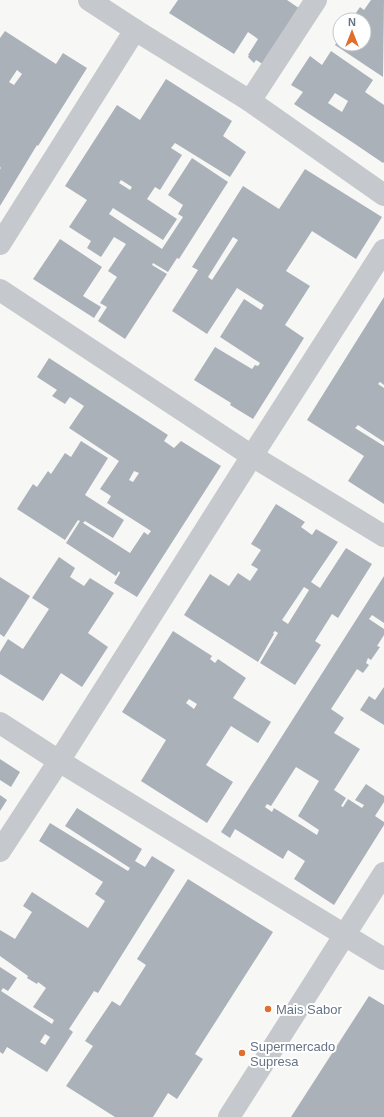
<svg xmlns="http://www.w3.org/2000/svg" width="384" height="1117" viewBox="0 0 384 1117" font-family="Arial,sans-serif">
<rect width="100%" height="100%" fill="#f7f8f5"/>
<!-- building -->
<g fill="#abb1b9" fill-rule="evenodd">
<polygon points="178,0 287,0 306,13 266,66 256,60 254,63 248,57 249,55 248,55 258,39 248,32 234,54 169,13"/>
<polygon points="371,0 384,0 383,77 335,45 340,37 340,44 364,44 364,20 351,20 360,7 364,10"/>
<path d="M 5,31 L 56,64 L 63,53 L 87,68 L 38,146 L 37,145 L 0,206 L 0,169 L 1,168 L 0,167 L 0,38 ZM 17,70 L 22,74 L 14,85 L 9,82 Z"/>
<path d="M 331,51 L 373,80 L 365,92 L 384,105 L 384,162 L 383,163 L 352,142 L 294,104 L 303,92 L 291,85 L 310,56 L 322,65 ZM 335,93 L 348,101 L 342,112 L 328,103 Z"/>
<path d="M 166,79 L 232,121 L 223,136 L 246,152 L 230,177 L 175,143 L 171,148 L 182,155 L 160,190 L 155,187 L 147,199 L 177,219 L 163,240 L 113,208 L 109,214 L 162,249 L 183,217 L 178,214 L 183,205 L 168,195 L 192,158 L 228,182 L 179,259 L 177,258 L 168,272 L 153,263 L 152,265 L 167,274 L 125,339 L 98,321 L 107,307 L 100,303 L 117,277 L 108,271 L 126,244 L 114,237 L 101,257 L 87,248 L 91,241 L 69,227 L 87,200 L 65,186 L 117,105 L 140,120 ZM 121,180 L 132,187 L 130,190 L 119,183 Z"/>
<path d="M 305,169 L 382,217 L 356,259 L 312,231 L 286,271 L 310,286 L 285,325 L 304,338 L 253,419 L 230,405 L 231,403 L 194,380 L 215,347 L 252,369 L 255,365 L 258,366 L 260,363 L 220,337 L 244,299 L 261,310 L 264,305 L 237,288 L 207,334 L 172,311 L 198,270 L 192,267 L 243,186 L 279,209 ZM 233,237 L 238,240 L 212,280 L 208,277 Z"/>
<polygon points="60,239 102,267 83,296 101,307 94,318 33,279"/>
<polygon points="384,297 384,385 380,382 378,384 384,388 384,442 358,425 355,428 384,446 384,504 348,481 364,456 307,420"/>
<path d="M 49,358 L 168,435 L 164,441 L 174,448 L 181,441 L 221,466 L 137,597 L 114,583 L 120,573 L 119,571 L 116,576 L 66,543 L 80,521 L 78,520 L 65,540 L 17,509 L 33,484 L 37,487 L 48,471 L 51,474 L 65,453 L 71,457 L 81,441 L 108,458 L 85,495 L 124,520 L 113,538 L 85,521 L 83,523 L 130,553 L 144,532 L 148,535 L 151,531 L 107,503 L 111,496 L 100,489 L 119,461 L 69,428 L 84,406 L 70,397 L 65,404 L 52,396 L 57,390 L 37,377 ZM 134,471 L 139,473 L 133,482 L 129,480 Z"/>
<path d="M 276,504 L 305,522 L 301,527 L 312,535 L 316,529 L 338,542 L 311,582 L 320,588 L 346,548 L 372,564 L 338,618 L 332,614 L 315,641 L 321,645 L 295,685 L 260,663 L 278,633 L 275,631 L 273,633 L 274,634 L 258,662 L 184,615 L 210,574 L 229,586 L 238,573 L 250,581 L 258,569 L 251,565 L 261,550 L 251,544 ZM 304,587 L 309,590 L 288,624 L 282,620 Z"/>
<polygon points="59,557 75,568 70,577 84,586 90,578 114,593 88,633 108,647 82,687 61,673 43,701 0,674 0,652 8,639 23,649 49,609 32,598"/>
<path d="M 384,576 L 384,623 L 372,615 L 369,619 L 384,629 L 384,635 L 377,646 L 380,647 L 371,660 L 368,658 L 366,663 L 369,665 L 363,673 L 357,669 L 331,709 L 344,718 L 334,733 L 360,749 L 334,790 L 346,798 L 341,806 L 343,807 L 348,799 L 362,808 L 364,805 L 355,800 L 366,784 L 384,796 L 384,802 L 375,816 L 384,822 L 384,825 L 334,905 L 294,879 L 305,861 L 288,850 L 283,859 L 235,829 L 230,838 L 221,832 ZM 296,767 L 319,781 L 298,816 L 319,830 L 317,835 L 274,808 L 272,812 L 265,807 L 267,804 L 271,806 Z"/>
<polygon points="0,577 30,596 4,637 0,634"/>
<path d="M 173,631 L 212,656 L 210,659 L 215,663 L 218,659 L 246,678 L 233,698 L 271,722 L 258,743 L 231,726 L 206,765 L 233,782 L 207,823 L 141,781 L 166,740 L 122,712 ZM 189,699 L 197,704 L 194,709 L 186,703 Z"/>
<polygon points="384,687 384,725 360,710 369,696 375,700"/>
<polygon points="0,759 20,772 11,787 0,780"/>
<polygon points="0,795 7,800 0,811"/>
<path d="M 77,808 L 142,849 L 135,861 L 145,867 L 152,856 L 175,870 L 98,993 L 94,991 L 69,1029 L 73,1032 L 47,1072 L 7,1047 L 3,1054 L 0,1052 L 0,967 L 17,978 L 8,991 L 3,988 L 1,991 L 52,1024 L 54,1020 L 33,1007 L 46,988 L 38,982 L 37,984 L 27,978 L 28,976 L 0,956 L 0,930 L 15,939 L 32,912 L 23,906 L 32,892 L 88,928 L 105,901 L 95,894 L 103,882 L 39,841 L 50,823 L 128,871 L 130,868 L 65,826 ZM 45,1034 L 50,1037 L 45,1045 L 40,1042 Z"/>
<polygon points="188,879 273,932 195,1054 203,1059 177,1099 168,1093 153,1117 115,1117 66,1086 93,1046 85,1041 112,1001 120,1006 146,965 137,959"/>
<polygon points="369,996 384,1005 384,1117 291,1117"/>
</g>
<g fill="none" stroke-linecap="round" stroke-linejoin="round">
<!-- minor -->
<g stroke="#c5c8cc" stroke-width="22">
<polyline points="135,30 250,101 316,0"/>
<polyline points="250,101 384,195"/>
<polyline points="0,244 135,30 89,0"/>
<polyline points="0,290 252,456 384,536"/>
<polyline points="0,723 59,761 384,959"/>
<polyline points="0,851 59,761 252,456 384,250"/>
<polyline points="229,1117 384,873"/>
</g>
</g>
<!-- markers -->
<g fill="#e06e2d" stroke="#fff" stroke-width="1.5">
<circle cx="268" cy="1009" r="4"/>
<circle cx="242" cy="1053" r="4"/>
</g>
<g text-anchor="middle" stroke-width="4" stroke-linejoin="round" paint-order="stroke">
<!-- poi labels -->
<g font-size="13" fill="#677485" stroke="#fff" text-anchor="start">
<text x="276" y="1014">Mais Sabor</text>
<text x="250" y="1051">Supermercado<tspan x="250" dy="15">Supresa</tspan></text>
</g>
</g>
<!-- north arrow -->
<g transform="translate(352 32)"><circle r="19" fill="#ffffff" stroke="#c2c7ce"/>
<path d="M0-3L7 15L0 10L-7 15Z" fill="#e06e2d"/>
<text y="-6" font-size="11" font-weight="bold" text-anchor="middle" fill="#677485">N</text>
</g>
</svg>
